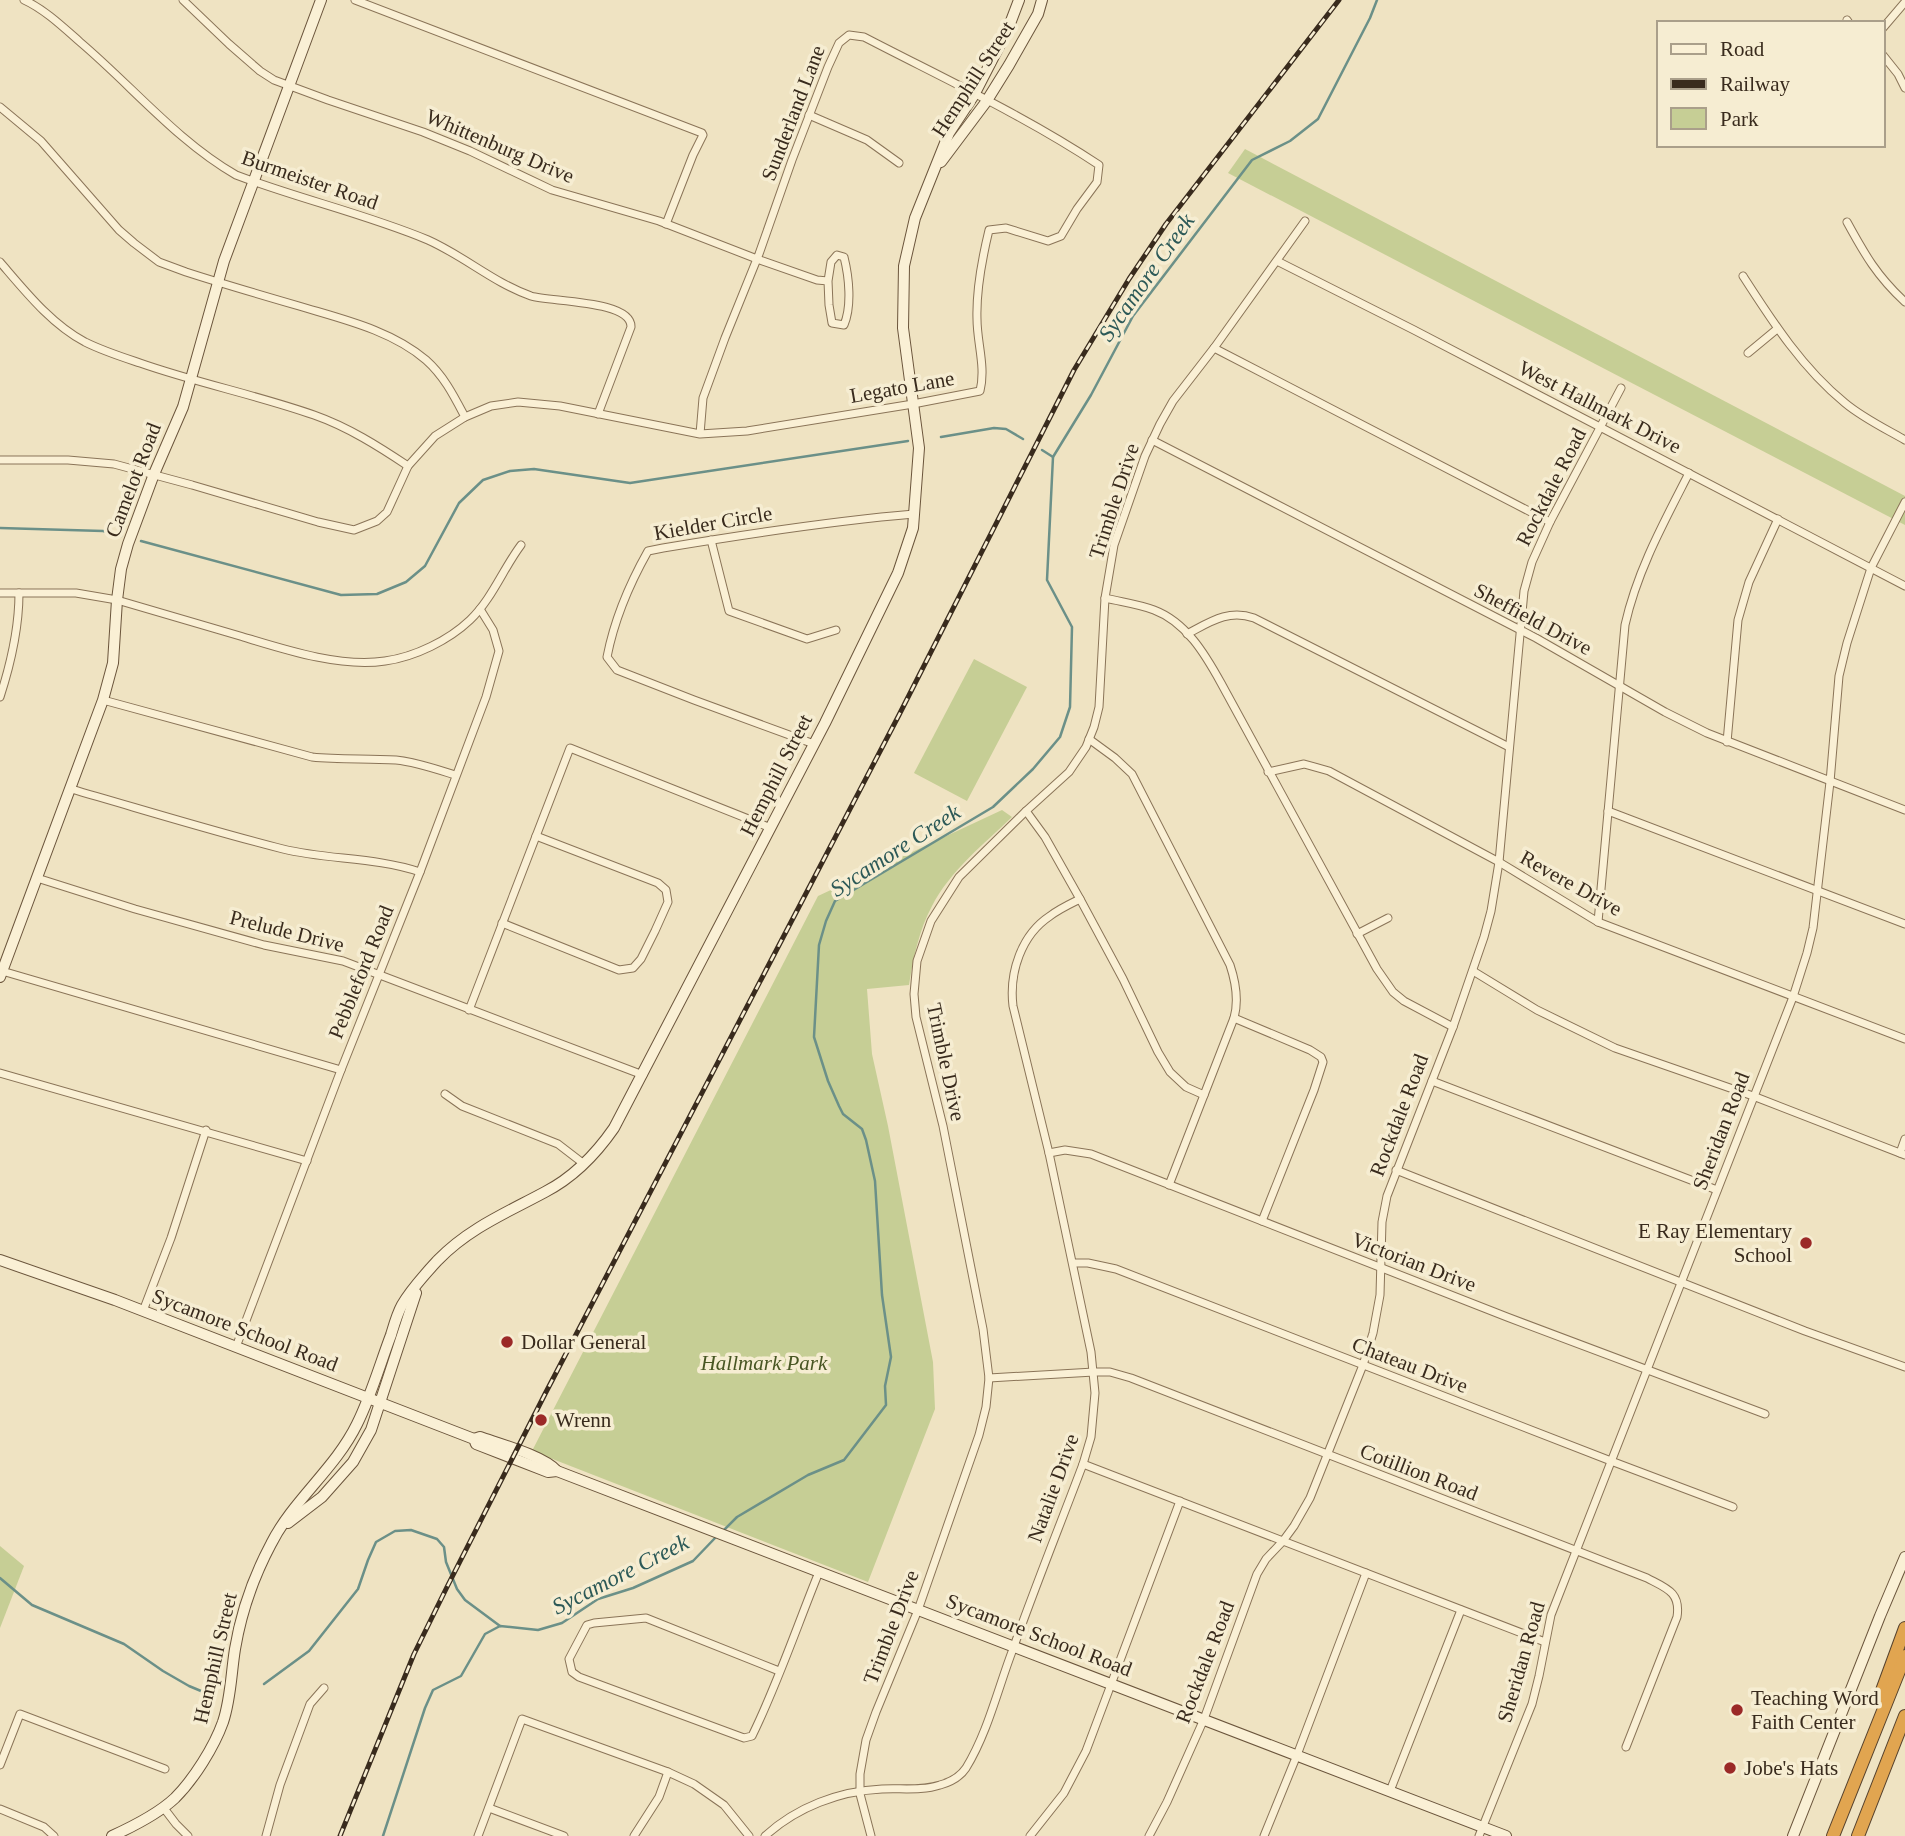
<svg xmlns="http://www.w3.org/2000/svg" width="1905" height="1836" viewBox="0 0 1905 1836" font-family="'Times New Roman',serif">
<rect width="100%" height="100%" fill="#efe3c2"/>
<!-- green -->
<g fill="#c6ce95">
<polygon points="1245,149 1905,496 1905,525 1228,173"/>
<polygon points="974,659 1027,687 967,801 914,773"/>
<path d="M 1002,810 L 1012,817 C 984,844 950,871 932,906 C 919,930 913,959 909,985 L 867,989 L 872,1054 L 888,1126 L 933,1362 L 935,1409 L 868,1582 L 532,1451 L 818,896 Z"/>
<polygon points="0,1546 24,1566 0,1628"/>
</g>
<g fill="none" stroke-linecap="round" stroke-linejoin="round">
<!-- stream -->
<g stroke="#6b9088" stroke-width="2.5">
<polyline points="941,437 994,428 1006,429 1023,439"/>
<polyline points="1042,450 1053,457"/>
<polyline points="0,528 103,531 121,536"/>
<polyline points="141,541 341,595 377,594 406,582 425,566 459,503 483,480 510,471 534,469 630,483 908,441"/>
<polyline points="724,1530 737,1517 808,1475 844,1460 886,1405 885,1386 891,1357 882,1295 875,1181 866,1140 862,1129 843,1114 839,1106 828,1081 814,1037 819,945 826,921 835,901 993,807 1033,769 1060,737 1070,707 1072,627 1047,580 1053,457 1091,395 1133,316 1252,160 1290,141 1318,119 1370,18 1377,0"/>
<polyline points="0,1578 32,1605 124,1644 163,1671 189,1686 213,1696"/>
<polyline points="264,1684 309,1651 358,1589 368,1560 376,1542 395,1531 411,1530 437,1539 444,1547 446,1562 457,1589 465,1600 500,1626"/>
<polyline points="383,1836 425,1708 433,1690 461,1676 485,1634 500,1626 538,1630 562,1623 598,1599 633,1588 693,1561 716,1537"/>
</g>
<defs>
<g id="street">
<path d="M 24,0 C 44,9 63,27 80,42 C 132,86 177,141 236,175 C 299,199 366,214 428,240 C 464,256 494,283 531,296 C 550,302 632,300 631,327 L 598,414"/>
<path d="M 183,0 L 229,44 L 260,71 L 274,80 L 328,100 L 423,132 L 470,151 L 552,190 L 659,221 L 757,259 L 817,280 L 828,281 L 829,305 L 832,323 L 844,325 C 852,306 849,277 844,257 L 837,255 L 831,262 L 828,281"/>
<polyline points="355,0 702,133 703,135 693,155 666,224"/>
<polyline points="1847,20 1849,23"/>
<polyline points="1882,29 1905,2"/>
<polyline points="1882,54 1898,74 1905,88"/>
<path d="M 0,107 L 41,141 L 119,230 L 134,243 L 159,262 L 186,272 C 223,284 261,295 299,306 C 342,319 391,330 426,360 C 444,376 454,396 465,417"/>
<polyline points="809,115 867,140 899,163"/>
<path d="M 1847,222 C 1865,255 1877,276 1905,302"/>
<polyline points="1277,261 1414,330 1905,586"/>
<path d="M 0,262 C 25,291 51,324 85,342 C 103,351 122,357 140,363 C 197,383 257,395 314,415 C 348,427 378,446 408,466"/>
<path d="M 1743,276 C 1772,321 1802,368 1845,403 C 1863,418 1884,428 1905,440"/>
<polyline points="1214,348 1550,522"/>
<polyline points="1748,353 1777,329"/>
<polyline points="1152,440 1536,638 1665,712 1707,733 1905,810"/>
<path d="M 0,460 L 68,460 L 114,464 L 192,485 L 318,522 L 354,530 L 377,521 L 387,512 L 408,466 L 435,436 L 465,417 L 491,406 L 518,402 L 560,406 L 700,434 L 747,431 L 913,404 L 980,391 C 986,367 977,343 977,319 C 976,289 982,259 989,230 L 1006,228 L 1048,241 L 1061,236 L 1077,209 L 1097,182 L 1099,165 C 1025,116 943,78 864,37 L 849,35 L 839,43 L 828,67 L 792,160 L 759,254 L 725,338 L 703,398 L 700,434"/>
<polyline points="711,540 729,611 807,639 836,630"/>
<path d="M 0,593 L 76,593 L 117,600 C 158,612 199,624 240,636 C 283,649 340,668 385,661 C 415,657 449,640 470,620 C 492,599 503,569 521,545"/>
<path d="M 1105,598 C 1121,602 1138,604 1154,610 C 1186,622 1205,654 1221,683 L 1377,969 L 1393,992 L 1404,1001 L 1453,1027"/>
<path d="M 1187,634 C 1210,622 1228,609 1254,618 L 1509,747"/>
<path d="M 0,697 C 11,663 19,630 19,593"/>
<path d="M 103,700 L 312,757 C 340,760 368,758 396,760 C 416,762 436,769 455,775"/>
<path d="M 1089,739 L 1115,758 L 1132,774 L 1230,965 C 1236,983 1239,1000 1234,1018 L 1169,1185"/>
<polyline points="1727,742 1738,620 1749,582 1778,519"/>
<path d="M 814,744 L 694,700 L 617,670 L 607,657 C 614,621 630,583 648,551 L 663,548 C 747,534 830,521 914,514"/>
<polyline points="1268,772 1304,764 1329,771 1499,862 1598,922 1905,1039"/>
<path d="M 71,789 C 141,809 212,831 283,849 C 328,860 375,857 420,872"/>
<polyline points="1026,811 1045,837 1080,899 1123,979 1158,1052 1170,1072 1186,1087 1204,1095"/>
<polyline points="1608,811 1905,924"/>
<polyline points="37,878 135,909 264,945 343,961 643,1075"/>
<path d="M 1598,922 L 1625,625 C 1637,571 1664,522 1689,473"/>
<polyline points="502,923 619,970 633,968 641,959 655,931 668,902 666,890 658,883 536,836"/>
<polyline points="1357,934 1388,918"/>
<polyline points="2,971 341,1070"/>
<polyline points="1473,971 1537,1010 1615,1048 1753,1096 1905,1155"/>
<polyline points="469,1010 570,748 771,828"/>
<polyline points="1234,1018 1310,1050 1321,1057 1323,1062 1314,1090 1262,1221"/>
<polyline points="0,1073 307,1161"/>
<polyline points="1432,1081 1717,1190"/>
<polyline points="445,1094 462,1106 558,1144 584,1164"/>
<polyline points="1049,1153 1065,1150 1091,1154 1507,1317 1765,1414"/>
<polyline points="1900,1153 1905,1139"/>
<polyline points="1396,1170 1805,1331 1905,1367"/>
<polyline points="1073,1263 1088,1263 1116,1269 1611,1461 1733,1507"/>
<polyline points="143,1311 171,1238 206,1130"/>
<polyline points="236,1347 341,1070 420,872 486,697 499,651 493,630 480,609"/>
<path d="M 989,1378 L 1094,1372 L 1110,1372 L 1131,1378 L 1647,1578 C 1666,1588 1681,1592 1677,1617 L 1626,1747"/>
<polyline points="1083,1464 1545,1642"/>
<path d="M 779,1671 L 646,1618 L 594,1623 L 587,1625 L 569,1659 L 572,1672 L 579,1677 L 744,1738 L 752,1736 C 778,1683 797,1626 819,1572"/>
<polyline points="0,1765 20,1714 165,1769"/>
<polyline points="1390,1791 1461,1610"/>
<polyline points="163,1807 176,1824 188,1836"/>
<polyline points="489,1808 564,1836"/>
<polyline points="0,1809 44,1827 54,1836"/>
<polyline points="266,1836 280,1785 310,1704 324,1688"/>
<polyline points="478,1836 522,1719 668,1772 694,1784 724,1805 749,1836"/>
<polyline points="634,1836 659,1797 668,1772"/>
<path d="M 765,1836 C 797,1807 839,1791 882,1789 C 901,1788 922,1791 940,1785 C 951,1782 960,1777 966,1768 C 988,1732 998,1688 1013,1649 C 1035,1587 1060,1525 1083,1464 L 1091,1437 L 1095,1393 L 1091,1352 L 1049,1153 L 1013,1006 C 1009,973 1021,935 1050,916 C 1059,909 1070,904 1080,899"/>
<polyline points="871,1836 860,1794 860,1774 866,1740 876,1712 918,1610 979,1435 986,1407 989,1378 983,1329 943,1126 916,1017 914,994 917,961 931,921 959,877 1026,811 1069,772 1086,747 1094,727 1099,707 1105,598 1114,545 1145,456 1160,424 1173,401 1214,348 1305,221"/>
<polyline points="1030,1836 1064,1793 1086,1751 1180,1501"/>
<polyline points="1149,1836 1167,1802 1204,1719 1257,1574 1266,1559 1283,1541 1294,1526 1310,1498 1363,1365 1373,1333 1380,1295 1382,1222 1387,1196 1453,1027 1484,937 1491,911 1499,862 1524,591 1532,562 1550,522 1621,388"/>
<polyline points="1264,1836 1297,1755 1366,1573"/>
<polyline points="1479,1836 1532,1704 1539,1676 1551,1615 1793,997 1807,953 1813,928 1830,782 1839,676 1847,643 1871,568 1905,502"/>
</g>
<g id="secondary">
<polyline points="941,162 986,102 1009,65 1038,14 1042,0"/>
<polyline points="0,977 103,700 113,663 117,600 121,569 128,544 154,474 183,407 224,261 321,0"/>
<polyline points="0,1260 115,1300 474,1439 476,1444 548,1472 557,1471"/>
<path d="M 474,1439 L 480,1437 C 500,1444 544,1456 557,1471 L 1506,1836"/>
<polyline points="288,1523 322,1497 353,1462 371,1430 416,1293"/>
<path d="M 112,1836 C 134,1826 158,1814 175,1798 C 194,1779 214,1747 223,1722 C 231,1698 231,1674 235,1649 C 241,1613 254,1576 271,1544 C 293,1500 335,1469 357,1424 C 371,1396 380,1364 391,1335 C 394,1325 397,1314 402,1305 C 411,1289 426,1273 438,1260 C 469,1228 508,1212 545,1192 C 574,1177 596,1154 614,1128 L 825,723 L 898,573 L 913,528 L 919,448 L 903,328 L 904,266 L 915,218 L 949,133 L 974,95 L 1008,29 L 1019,0"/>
<polyline points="1793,1836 1880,1616 1905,1557"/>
</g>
<g id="highway">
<polyline points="1880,1696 1905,1628"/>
<polyline points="1833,1836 1905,1656"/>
<polyline points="1858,1836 1905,1716"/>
</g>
</defs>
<!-- street casing -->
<use href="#street" stroke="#8a7458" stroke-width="9"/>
<!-- secondary casing -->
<use href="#secondary" stroke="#6b553c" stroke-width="12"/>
<!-- highway casing -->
<use href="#highway" stroke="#57422d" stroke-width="14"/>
<!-- street -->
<use href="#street" stroke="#faf0d5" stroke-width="7"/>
<!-- secondary -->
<use href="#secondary" stroke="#faf0d5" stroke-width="10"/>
<!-- highway -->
<use href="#highway" stroke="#e1a550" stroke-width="12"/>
<defs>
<polyline id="rail" points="340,1836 414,1654 447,1587 545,1394 899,715 1074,370 1129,279 1166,224 1339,0"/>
</defs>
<!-- rail casing -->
<use href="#rail" stroke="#392b1d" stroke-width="5"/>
<!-- rail -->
<use href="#rail" stroke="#f6edd2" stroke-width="2.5" stroke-dasharray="8" stroke-linecap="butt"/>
</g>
<!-- markers -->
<g fill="#9b2927" stroke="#f6edd2" stroke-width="2.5">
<circle cx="1806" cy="1243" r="7"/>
<circle cx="507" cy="1342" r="7"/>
<circle cx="541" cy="1420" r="7"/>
<circle cx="1737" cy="1710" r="7"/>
<circle cx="1730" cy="1768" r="7"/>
</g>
<g text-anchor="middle" stroke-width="7" stroke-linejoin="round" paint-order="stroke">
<!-- street labels -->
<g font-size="21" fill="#392b1d" stroke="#f6edd2">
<text transform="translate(973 79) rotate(-57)" y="7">Hemphill Street</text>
<text transform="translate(793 113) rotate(-69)" y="7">Sunderland Lane</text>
<text transform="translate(500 146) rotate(23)" y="7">Whittenburg Drive</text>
<text transform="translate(310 180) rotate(19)" y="7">Burmeister Road</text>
<text transform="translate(902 387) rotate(-10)" y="7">Legato Lane</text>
<text transform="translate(1600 407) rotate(27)" y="7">West Hallmark Drive</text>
<text transform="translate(133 480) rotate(-69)" y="7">Camelot Road</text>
<text transform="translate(1551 487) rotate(-63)" y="7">Rockdale Road</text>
<text transform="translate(1114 501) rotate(-72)" y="7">Trimble Drive</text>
<text transform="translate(713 523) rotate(-10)" y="7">Kielder Circle</text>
<text transform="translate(1533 619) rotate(28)" y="7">Sheffield Drive</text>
<text transform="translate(776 775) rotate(-63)" y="7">Hemphill Street</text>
<text transform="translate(1571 883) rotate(29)" y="7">Revere Drive</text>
<text transform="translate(287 931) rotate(14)" y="7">Prelude Drive</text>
<text transform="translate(361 972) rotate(-68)" y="7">Pebbleford Road</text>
<text transform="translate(946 1062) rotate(78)" y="7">Trimble Drive</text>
<text transform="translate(1399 1115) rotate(-69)" y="7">Rockdale Road</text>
<text transform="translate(1721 1131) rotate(-69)" y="7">Sheridan Road</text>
<text transform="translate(1414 1262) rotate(21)" y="7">Victorian Drive</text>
<text transform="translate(245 1330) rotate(21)" y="7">Sycamore School Road</text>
<text transform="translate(1410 1365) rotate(21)" y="7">Chateau Drive</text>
<text transform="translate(1419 1472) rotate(21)" y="7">Cotillion Road</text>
<text transform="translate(1053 1488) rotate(-70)" y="7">Natalie Drive</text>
<text transform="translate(891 1627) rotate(-69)" y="7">Trimble Drive</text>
<text transform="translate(1039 1635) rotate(21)" y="7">Sycamore School Road</text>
<text transform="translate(215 1658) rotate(-77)" y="7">Hemphill Street</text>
<text transform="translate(1205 1662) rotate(-69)" y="7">Rockdale Road</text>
<text transform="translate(1521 1662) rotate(-74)" y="7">Sheridan Road</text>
</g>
<!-- poi labels -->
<g font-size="21" fill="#392b1d" stroke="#f6edd2" text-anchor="start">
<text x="1792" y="1238" text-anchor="end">E Ray Elementary<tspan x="1792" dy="24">School</tspan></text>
<text x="521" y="1349">Dollar General</text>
<text x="555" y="1427">Wrenn</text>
<text x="1751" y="1705">Teaching Word<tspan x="1751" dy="24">Faith Center</tspan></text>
<text x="1744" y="1775">Jobe's Hats</text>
</g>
<!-- park labels -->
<g font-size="21" font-style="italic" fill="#485623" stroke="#f6edd2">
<text x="764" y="1370">Hallmark Park</text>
</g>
<!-- water labels -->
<g font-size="23" font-style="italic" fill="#2c5957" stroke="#f6edd2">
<text transform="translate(1146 277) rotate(-55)" y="8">Sycamore Creek</text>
<text transform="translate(895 850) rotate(-33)" y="8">Sycamore Creek</text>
<text transform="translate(620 1574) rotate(-27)" y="8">Sycamore Creek</text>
</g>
</g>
<!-- legend -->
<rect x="1657" y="21" width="228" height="126" fill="#f6edd2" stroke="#aa9f8a" stroke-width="2"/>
<rect x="1671" y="44" width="35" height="10" fill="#faf0d5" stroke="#aa9f8a" stroke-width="2"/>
<text x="1720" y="56" font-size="21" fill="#392b1d">Road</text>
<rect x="1671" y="79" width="35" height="10" fill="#392b1d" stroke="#aa9f8a" stroke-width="2"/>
<text x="1720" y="91" font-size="21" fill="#392b1d">Railway</text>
<rect x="1671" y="108" width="35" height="21" fill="#c6ce95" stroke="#aa9f8a" stroke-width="2"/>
<text x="1720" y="126" font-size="21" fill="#392b1d">Park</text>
</svg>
